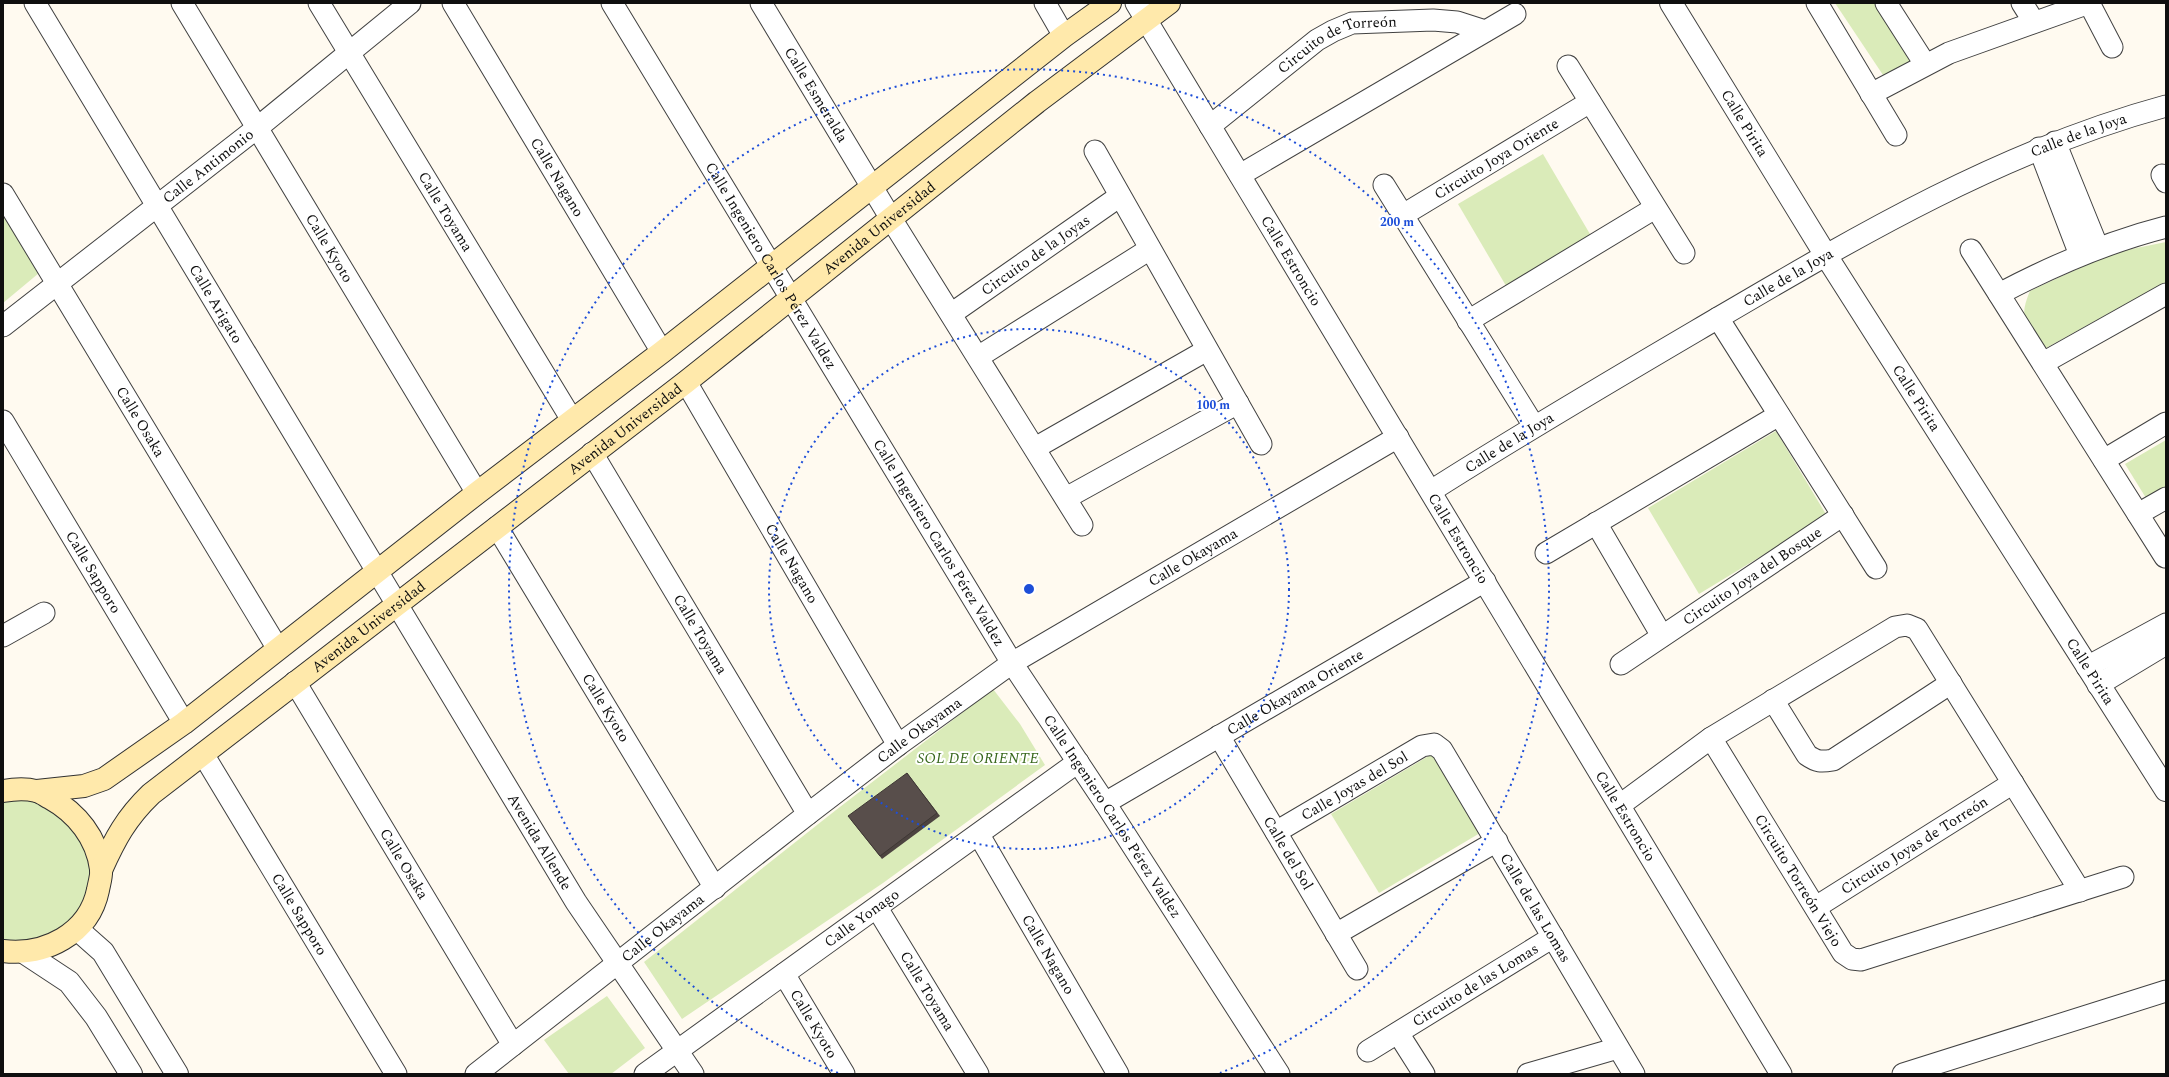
<svg xmlns="http://www.w3.org/2000/svg" width="2169" height="1077" viewBox="0 0 2169 1077" font-family="Spectral,serif">
<rect width="100%" height="100%" fill="#fffaf0"/>
<!-- green -->
<g fill="#daebb9">
<polygon points="1835,3 1877,3 1911,60 1885,78"/>
<polygon points="1543,154 1597,246 1512,296 1458,204"/>
<polygon points="3,214 39,273 3,303"/>
<path d="M 2166,242 L 2166,282 L 2046,348 C 2025,330 2018,318 2030,291 L 2112,253 Z"/>
<polygon points="1776,431 1827,516 1699,594 1648,508"/>
<polygon points="2166,440 2166,486 2146,498 2125,464"/>
<polygon points="993,689 1020,724 1045,765 883,883 682,1019 644,962 836,810"/>
<polygon points="1432,754 1480,833 1379,893 1331,814"/>
<polygon points="25,798 48,804 67,817 90,858 90,882 83,905 69,923 50,937 26,944 3,942 3,800"/>
<polygon points="607,996 645,1048 611,1074 569,1074 544,1040"/>
</g>
<g fill="none" stroke-linecap="round" stroke-linejoin="round">
<defs>
<g id="minor">
<path id="s1" d="M 35,3 L 576,902 L 693,1074"/>
<path id="s2" d="M 182,3 L 477,493"/>
<path id="s3" d="M 319,3 L 572,420"/>
<path id="s4" d="M 453,3 L 662,352"/>
<path id="s5" d="M 612,3 L 1012,663 L 1105,803 L 1279,1074"/>
<path id="s6" d="M 761,3 L 890,217 L 1082,525"/>
<polyline points="1045,3 1064,36"/>
<path id="s7" d="M 1136,3 L 1781,1074"/>
<polyline points="1817,3 1896,135"/>
<polyline points="1886,3 1925,64"/>
<polyline points="2022,3 2034,22"/>
<polyline points="2089,3 2112,47"/>
<polyline points="1568,66 1684,253"/>
<polyline points="1871,94 1949,53 2089,3"/>
<path id="s8" d="M 1210,126 L 1317,40 L 1333,31 L 1352,23 L 1433,20 L 1457,22 L 1485,31"/>
<polyline points="2055,142 2098,248"/>
<polyline points="2039,148 2080,255"/>
<polyline points="1095,151 1261,444"/>
<polyline points="1240,175 1515,14"/>
<polyline points="2162,175 2166,182"/>
<polyline points="1384,185 1534,426"/>
<path id="s9" d="M 3,194 L 278,649"/>
<path id="s10" d="M 1403,215 L 1590,102"/>
<polyline points="1971,250 2165,557"/>
<path d="M 1999,294 C 2052,266 2107,242 2166,227"/>
<path id="s11" d="M 951,314 L 1120,196"/>
<polyline points="1718,318 1876,568"/>
<polyline points="1468,321 1655,208"/>
<path id="s12" d="M 3,326 L 257,128 L 410,3"/>
<polyline points="978,357 1150,249"/>
<polyline points="2043,363 2166,294"/>
<path id="s13" d="M 686,382 L 898,745"/>
<path id="s14" d="M 3,421 L 184,723"/>
<polyline points="1035,448 1207,350"/>
<path id="s15" d="M 592,453 L 808,814"/>
<polyline points="2104,460 2166,423"/>
<path id="s16" d="M 1431,491 C 1525,431 1621,375 1718,318 C 1861,234 2004,150 2166,106"/>
<polyline points="1066,498 1238,403"/>
<polyline points="2138,514 2166,498"/>
<polyline points="1596,523 1662,636"/>
<path id="s17" d="M 497,527 L 715,888"/>
<polyline points="1546,553 1779,415"/>
<polyline points="3,636 44,613"/>
<path id="s18" d="M 1621,664 L 1843,515"/>
<polyline points="2087,667 2166,624"/>
<path id="s19" d="M 295,682 L 513,1045"/>
<polyline points="2098,685 2166,644"/>
<path d="M 1773,700 L 1807,755 C 1817,762 1821,762 1833,760 L 1951,683"/>
<path id="s20" d="M 1219,736 L 1357,969"/>
<path id="s21" d="M 1711,738 L 1843,953 L 1852,959 L 1861,960 L 2123,877"/>
<path id="s22" d="M 203,754 L 396,1074"/>
<path id="s23" d="M 1105,803 L 1485,581"/>
<polyline points="1620,805 1711,738 1895,627 1907,625 1917,629 2080,891"/>
<path id="s24" d="M 1276,832 L 1422,746 L 1434,744 L 1442,750 L 1634,1074"/>
<path id="s25" d="M 979,835 L 1118,1074"/>
<path id="s26" d="M 1816,907 L 2013,783"/>
<path id="s27" d="M 877,908 L 978,1074"/>
<polyline points="1336,934 1497,841"/>
<path id="s28" d="M 784,974 L 844,1074"/>
<polyline points="1398,1033 1424,1074"/>
<path id="s29" d="M 1368,1051 L 1553,937"/>
<path id="s30" d="M 476,1074 L 808,814 L 898,745 L 1012,663 L 1398,437"/>
<path id="s31" d="M 645,1074 L 1078,762"/>
<polyline points="1528,1074 1618,1048"/>
<polyline points="1903,1074 2166,991"/>
</g>
<g id="tertiary">
<path id="s32" d="M 1671,3 L 1825,254 L 2166,790"/>
<polyline points="77,929 103,952 177,1074"/>
<polyline points="25,953 69,982 96,1017 131,1074"/>
</g>
<g id="secondary">
<path d="M 3,791 C 14,789 25,788 36,791 C 41,792 46,796 50,798 C 77,813 97,838 101,869 C 102,875 99,884 98,890 C 89,934 45,956 3,951"/>
<polyline points="37,791 84,786 104,779 184,723 477,493 662,352 1064,36 1110,3"/>
<path id="s33" d="M 101,870 C 115,839 126,818 151,794 L 686,382 L 1037,102 L 1169,3"/>
</g>
</defs>
<!-- minor casing -->
<use href="#minor" stroke="#424242" stroke-width="23"/>
<!-- tertiary casing -->
<use href="#tertiary" stroke="#424242" stroke-width="24"/>
<!-- secondary casing -->
<use href="#secondary" stroke="#313131" stroke-width="24"/>
<!-- minor -->
<use href="#minor" stroke="#fff" stroke-width="21"/>
<!-- tertiary -->
<use href="#tertiary" stroke="#fff" stroke-width="22"/>
<!-- secondary -->
<use href="#secondary" stroke="#ffe9ab" stroke-width="22"/>
</g>
<!-- wall -->
<polygon fill="#4c4340" points="907,773 940,816 882,859 851,820"/>
<!-- building -->
<polygon fill="#584e4b" stroke="#3e3734" points="907,773 937,813 880,856 848,816"/>
<!-- distance rings -->
<g fill="none" stroke="#1d4ed8" stroke-width="2" stroke-dasharray="2 4">
<circle cx="1029" cy="589" r="260"/>
<path d="M838 1073A520 520 0 1 1 1220 1073"/>
</g>
<g text-anchor="middle" stroke-width="4" stroke-linejoin="round" paint-order="stroke">
<!-- street labels -->
<g font-size="15" fill="#0f0f0f" stroke="#fff">
<text dy="5" stroke="none"><textPath href="#s8" startOffset="155">Circuito de Torreón</textPath></text>
<text dy="5" stroke="none"><textPath href="#s6" startOffset="107">Calle Esmeralda</textPath></text>
<text dy="5" stroke="none"><textPath href="#s32" startOffset="141">Calle Pirita</textPath></text>
<text dy="5" stroke="none"><textPath href="#s16" startOffset="740">Calle de la Joya</textPath></text>
<text dy="5" stroke="none"><textPath href="#s10" startOffset="109">Circuito Joya Oriente</textPath></text>
<text dy="5" stroke="none"><textPath href="#s12" startOffset="260">Calle Antimonio</textPath></text>
<text dy="5" stroke="none"><textPath href="#s4" startOffset="203">Calle Nagano</textPath></text>
<text dy="5" stroke="none"><textPath href="#s3" startOffset="244">Calle Toyama</textPath></text>
<text dy="5" stroke="none"><textPath href="#s33" startOffset="1014">Avenida Universidad</textPath></text>
<text dy="5" stroke="none"><textPath href="#s2" startOffset="286">Calle Kyoto</textPath></text>
<text dy="5" stroke="none"><textPath href="#s11" startOffset="103">Circuito de la Joyas</textPath></text>
<text dy="5" stroke="none"><textPath href="#s7" startOffset="301">Calle Estroncio</textPath></text>
<text dy="5" stroke="none"><textPath href="#s5" startOffset="307">Calle Ingeniero Carlos Pérez Valdez</textPath></text>
<text dy="5" stroke="none"><textPath href="#s16" startOffset="416">Calle de la Joya</textPath></text>
<text dy="5" stroke="none"><textPath href="#s1" startOffset="351">Calle Arigato</textPath></text>
<text dy="5" stroke="none"><textPath href="#s32" startOffset="465">Calle Pirita</textPath></text>
<text dy="5" stroke="none"><textPath href="#s9" startOffset="266">Calle Osaka</textPath></text>
<text dy="5" stroke="none"><textPath href="#s33" startOffset="690">Avenida Universidad</textPath></text>
<text dy="5" stroke="none"><textPath href="#s16" startOffset="92">Calle de la Joya</textPath></text>
<text dy="5" stroke="none"><textPath href="#s7" startOffset="625">Calle Estroncio</textPath></text>
<text dy="5" stroke="none"><textPath href="#s5" startOffset="631">Calle Ingeniero Carlos Pérez Valdez</textPath></text>
<text dy="5" stroke="none"><textPath href="#s30" startOffset="885">Calle Okayama</textPath></text>
<text dy="5" stroke="none"><textPath href="#s13" startOffset="210">Calle Nagano</textPath></text>
<text dy="5" stroke="none"><textPath href="#s14" startOffset="176">Calle Sapporo</textPath></text>
<text dy="5" stroke="none"><textPath href="#s18" startOffset="158">Circuito Joya del Bosque</textPath></text>
<text dy="5" stroke="none"><textPath href="#s33" startOffset="366">Avenida Universidad</textPath></text>
<text dy="5" stroke="none"><textPath href="#s15" startOffset="211">Calle Toyama</textPath></text>
<text dy="5" stroke="none"><textPath href="#s32" startOffset="789">Calle Pirita</textPath></text>
<text dy="5" stroke="none"><textPath href="#s23" startOffset="220">Calle Okayama Oriente</textPath></text>
<text dy="5" stroke="none"><textPath href="#s17" startOffset="211">Calle Kyoto</textPath></text>
<text dy="5" stroke="none"><textPath href="#s30" startOffset="561">Calle Okayama</textPath></text>
<text dy="5" stroke="none"><textPath href="#s24" startOffset="91">Calle Joyas del Sol</textPath></text>
<text dy="5" stroke="none"><textPath href="#s7" startOffset="949">Calle Estroncio</textPath></text>
<text dy="5" stroke="none"><textPath href="#s5" startOffset="955">Calle Ingeniero Carlos Pérez Valdez</textPath></text>
<text dy="5" stroke="none"><textPath href="#s1" startOffset="979">Avenida Allende</textPath></text>
<text dy="5" stroke="none"><textPath href="#s26" startOffset="116">Circuito Joyas de Torreón</textPath></text>
<text dy="5" stroke="none"><textPath href="#s20" startOffset="136">Calle del Sol</textPath></text>
<text dy="5" stroke="none"><textPath href="#s19" startOffset="212">Calle Osaka</textPath></text>
<text dy="5" stroke="none"><textPath href="#s21" startOffset="167">Circuito Torreón Viejo</textPath></text>
<text dy="5" stroke="none"><textPath href="#s24" startOffset="375">Calle de las Lomas</textPath></text>
<text dy="5" stroke="none"><textPath href="#s22" startOffset="187">Calle Sapporo</textPath></text>
<text dy="5" stroke="none"><textPath href="#s31" startOffset="267">Calle Yonago</textPath></text>
<text dy="5" stroke="none"><textPath href="#s30" startOffset="237">Calle Okayama</textPath></text>
<text dy="5" stroke="none"><textPath href="#s25" startOffset="138">Calle Nagano</textPath></text>
<text dy="5" stroke="none"><textPath href="#s29" startOffset="126">Circuito de las Lomas</textPath></text>
<text dy="5" stroke="none"><textPath href="#s27" startOffset="97">Calle Toyama</textPath></text>
<text dy="5" stroke="none"><textPath href="#s28" startOffset="58">Calle Kyoto</textPath></text>
</g>
<!-- park labels -->
<g font-size="15" font-style="italic" fill="#38681d" stroke="#fff">
<text x="978" y="763">SOL DE ORIENTE</text>
</g>
</g>
<circle cx="1029" cy="589" r="6" fill="#1d4ed8" stroke="#fff" stroke-width="2"/>
<g font-size="12" text-anchor="middle" font-weight="bold" fill="#1d4ed8" stroke="#fff" stroke-width="4" stroke-linejoin="round" paint-order="stroke">
<text x="1397" y="226">200 m</text>
<text x="1213" y="409">100 m</text>
</g>
<!-- border -->
<rect width="2169" height="1077" fill="none" stroke="#0f0f0f" stroke-width="8"/>
</svg>
